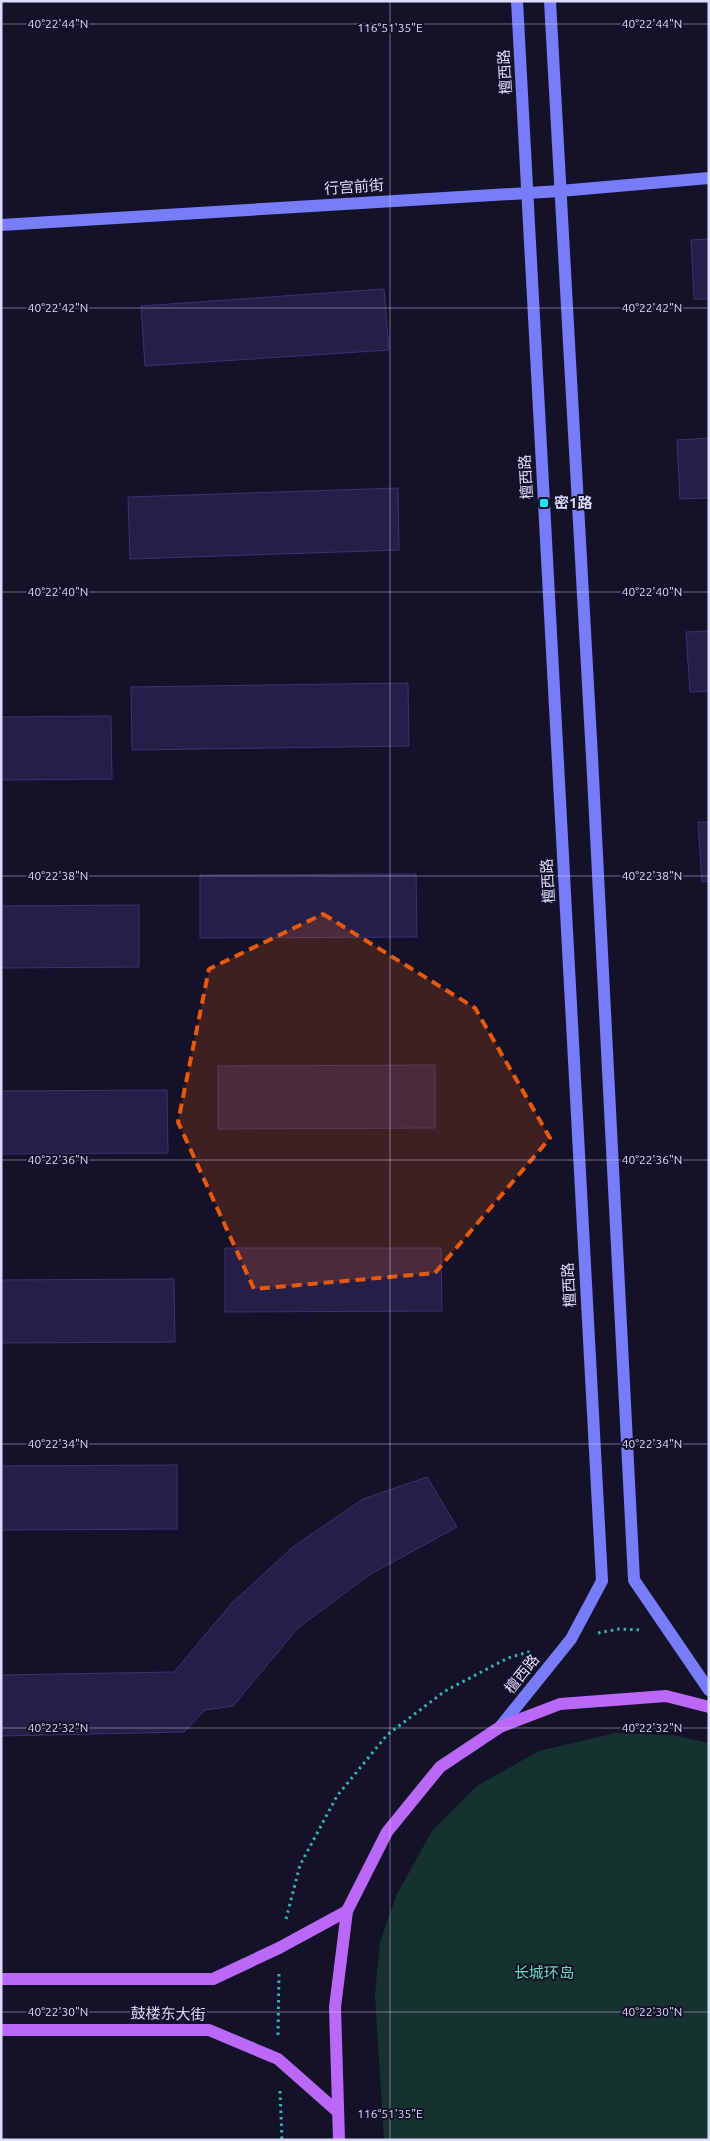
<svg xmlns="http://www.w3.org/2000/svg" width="710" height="2141" viewBox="0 0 710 2141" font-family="Ubuntu,'Noto Sans SC',sans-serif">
<rect width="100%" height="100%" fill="#141228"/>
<!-- green -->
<polygon fill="#15322f" points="615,1733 673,1735 709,1743 709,2140 384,2140 375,1994 380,1942 397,1894 432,1831 477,1786 539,1751"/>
<!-- building -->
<g fill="#251f48" stroke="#3b3273">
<polygon points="709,239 709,299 694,299 691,240"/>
<polygon points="384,289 389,350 145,366 141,306"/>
<polygon points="709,438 709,498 680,499 677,440"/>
<polygon points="398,488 399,550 130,559 128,497"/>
<polygon points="709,631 709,691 690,692 686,632"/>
<polygon points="408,683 409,746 132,750 131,687"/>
<polygon points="111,716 112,779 1,780 1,717"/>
<polygon points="698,822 709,822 709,881 702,882"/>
<polygon points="416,874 417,937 200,938 200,875"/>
<polygon points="139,905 139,967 1,968 1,906"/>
<polygon points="435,1065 435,1128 218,1129 218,1066"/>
<polygon points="167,1090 168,1153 1,1154 1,1091"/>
<polygon points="225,1248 441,1248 442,1311 225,1312"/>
<polygon points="174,1279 175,1342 1,1343 1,1280"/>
<polygon points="177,1465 177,1529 1,1530 1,1466"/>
<polygon points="427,1477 457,1527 369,1575 298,1628 233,1706 205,1710 184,1732 1,1736 1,1675 174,1672 232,1603 293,1547 363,1499"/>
</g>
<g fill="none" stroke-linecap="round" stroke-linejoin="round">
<!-- path -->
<g stroke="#37b5a6" stroke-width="3" stroke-dasharray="2.5 4" stroke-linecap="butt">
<polyline points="598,1633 619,1629 642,1630"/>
<polyline points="286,1919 300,1865 337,1796 387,1735 445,1691 508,1658 532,1651"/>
<polyline points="278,2035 279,1971"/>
<polyline points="280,2091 282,2140"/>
</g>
<!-- secondary -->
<g stroke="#777cf8" stroke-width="12">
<polyline points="550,1 592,757 634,1580 709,1690"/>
<polyline points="1,225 560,191 709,178"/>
<polyline points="500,1727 571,1639 602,1581 517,1"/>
</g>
<!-- primary -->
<g stroke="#b968f7" stroke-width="12">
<polyline points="1,1979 213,1979 279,1948 347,1911"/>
<polyline points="1,2030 209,2030 278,2059 338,2112"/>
<polyline points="339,2140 335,2007 347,1911 387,1832 440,1767 500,1727 560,1704 666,1696 709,1707"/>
</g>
</g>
<!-- marked area -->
<path fill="#e8590c" fill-opacity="0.2" stroke="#e8590c" stroke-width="4" stroke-dasharray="10 6" stroke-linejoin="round" d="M 323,914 L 475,1008 L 550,1138 L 435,1273 L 254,1289 L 178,1122 L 209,969 Z"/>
<!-- ticks -->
<path fill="none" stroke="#dddbfd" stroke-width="1" stroke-opacity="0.45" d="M 390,1 L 390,2140M 1,24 L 709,24M 1,308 L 709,308M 1,592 L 709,592M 1,876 L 709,876M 1,1160 L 709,1160M 1,1444 L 709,1444M 1,1728 L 709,1728M 1,2012 L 709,2012"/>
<!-- markers -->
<rect fill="#12e9f2" stroke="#141228" stroke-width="2" x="539" y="498" width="10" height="10" rx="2.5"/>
<g text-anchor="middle" stroke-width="4" stroke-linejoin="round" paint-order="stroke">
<!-- street labels -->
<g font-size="15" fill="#dddbfd" stroke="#141228">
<text transform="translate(505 72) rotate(-93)" y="5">檀西路</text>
<text transform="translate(354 187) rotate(-4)" y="5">行宫前街</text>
<text transform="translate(526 477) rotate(-93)" y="5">檀西路</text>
<text transform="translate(548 881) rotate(-93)" y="5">檀西路</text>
<text transform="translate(569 1285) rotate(-93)" y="5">檀西路</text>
<text transform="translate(522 1674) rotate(-51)" y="5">檀西路</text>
<text transform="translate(168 2014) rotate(1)" y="5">鼓楼东大街</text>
</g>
<!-- poi labels -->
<g font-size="15" font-weight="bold" fill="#dddbfd" stroke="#141228" text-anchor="start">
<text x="554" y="508">密1路</text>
</g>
<!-- park labels -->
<g font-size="15" fill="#6adab7" stroke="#141228">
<text x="544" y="1978">长城环岛</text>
</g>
</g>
<g font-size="12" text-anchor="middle" fill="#dddbfd" stroke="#141228" stroke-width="4" stroke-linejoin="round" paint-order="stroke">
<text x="58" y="28">40°22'44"N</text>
<text x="652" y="28">40°22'44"N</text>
<text x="390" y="32">116°51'35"E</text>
<text x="58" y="312">40°22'42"N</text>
<text x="652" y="312">40°22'42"N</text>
<text x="58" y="596">40°22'40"N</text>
<text x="652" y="596">40°22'40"N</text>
<text x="58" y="880">40°22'38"N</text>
<text x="652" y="880">40°22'38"N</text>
<text x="58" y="1164">40°22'36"N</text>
<text x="652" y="1164">40°22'36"N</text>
<text x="58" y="1448">40°22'34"N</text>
<text x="652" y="1448">40°22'34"N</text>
<text x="58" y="1732">40°22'32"N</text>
<text x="652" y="1732">40°22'32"N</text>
<text x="58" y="2016">40°22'30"N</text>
<text x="652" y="2016">40°22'30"N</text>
<text x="390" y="2118">116°51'35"E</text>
</g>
<!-- border -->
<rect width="710" height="2141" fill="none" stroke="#dddbfd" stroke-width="5"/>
</svg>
